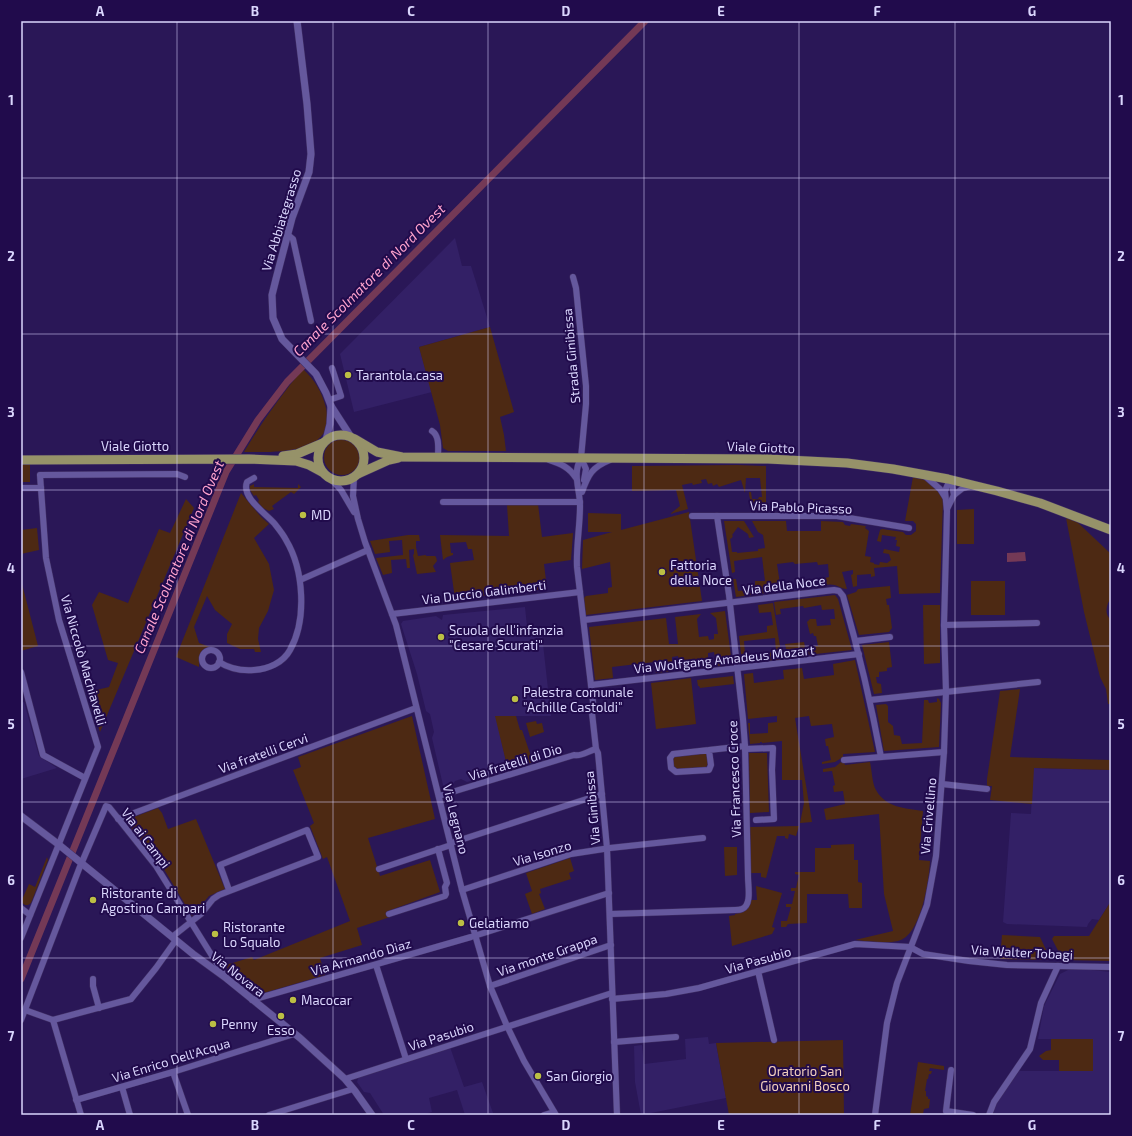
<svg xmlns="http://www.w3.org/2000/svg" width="1132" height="1136" viewBox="0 0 1132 1136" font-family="'Exo 2',sans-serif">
<rect width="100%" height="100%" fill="#2a1757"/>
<!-- built -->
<g fill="#332066">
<polygon points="455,238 462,266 471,266 490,327 419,347 432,392 354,412 340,354"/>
<polygon points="525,607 528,636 542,635 551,716 496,716 508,770 467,782 461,779 455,781 452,786 447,788 443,785 432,738 434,732 430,714 426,711 417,674 401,624 403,621 436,616 442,620 443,615"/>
<polygon points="24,702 39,756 57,768 21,779 21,703"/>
<polygon points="1033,768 1111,770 1111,901 1099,920 1092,919 1088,924 1087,927 1007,924 1003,922 1011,813 1031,814"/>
<polygon points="1068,970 1092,970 1111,972 1111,1115 994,1115 994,1107 1019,1071 1093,1071 1093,1039 1038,1039 1044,1006 1060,974"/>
<polygon points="708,1037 709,1044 716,1043 726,1098 641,1115 635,1082 634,1046 642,1045 644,1064 686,1059 685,1039"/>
<polygon points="450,1047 464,1087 482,1082 493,1113 485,1115 465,1115 457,1090 429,1098 432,1112 422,1115 384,1115 370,1093 364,1092 357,1082 359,1076"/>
</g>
<!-- green -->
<g fill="#4d2913">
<polygon points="490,327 514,412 500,417 504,435 506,451 448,451 443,448 440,425 419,347"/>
<path d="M 303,369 C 315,380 322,392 326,408 C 337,456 275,452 244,452 C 262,422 281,395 303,369 Z"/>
<circle cx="342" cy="457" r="18"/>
<polygon points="30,462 30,482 21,482 21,463"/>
<path d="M 737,465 L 766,466 L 766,511 L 756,510 C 752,504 749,499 749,492 L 751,492 L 752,499 L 758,499 L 759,497 L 762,497 L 760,478 L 746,478 L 745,493 L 741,480 L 719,487 L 717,484 L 713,486 L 712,483 L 708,484 L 706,479 L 701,480 L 702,483 L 693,485 L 692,483 L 682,485 L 688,509 L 670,514 L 680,506 L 676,490 L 632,491 L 632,466 Z"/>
<path d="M 913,477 C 930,481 937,482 943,500 L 940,593 L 899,594 L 897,566 L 874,568 L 875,576 L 871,577 L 871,574 L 857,575 L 857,586 L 853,587 L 851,575 L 853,574 L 853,570 L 842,572 L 847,589 C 839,589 838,583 826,585 L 825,578 L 829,577 L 828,564 L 818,565 L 817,562 L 795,564 L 793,562 L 777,564 L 781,591 L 736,597 L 733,579 L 736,579 L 738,591 L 748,590 L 748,586 L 755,585 L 755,581 L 765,581 L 762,557 L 734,561 L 735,572 L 732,573 L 724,521 L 744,521 L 754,537 L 749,538 L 748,534 L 738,527 L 732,535 L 733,536 L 731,539 L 730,538 L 732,552 L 737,552 L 737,553 L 758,551 L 758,549 L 765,548 L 763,535 L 758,532 L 752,521 L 786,521 L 787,531 L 821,531 L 821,521 L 843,522 L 845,525 L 850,526 L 851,524 L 866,526 L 865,528 L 869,531 L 865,556 L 871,557 L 870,562 L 874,563 L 874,564 L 879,565 L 880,562 L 887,563 L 891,560 L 889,554 L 883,553 L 884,549 L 899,552 L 900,547 L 896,546 L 897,540 L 895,540 L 896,537 L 882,535 L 881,542 L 877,541 L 880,530 L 882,529 L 903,532 L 906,535 L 911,535 L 916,531 L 916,524 L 913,521 L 905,521 Z"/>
<polygon points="254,484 254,487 298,488 298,484 301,487 294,494 291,492 272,506 274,509 269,511 263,508 258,502 259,500 256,495 254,496 250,490 250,486"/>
<path d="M 241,493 L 261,517 L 269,524 L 254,538 L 269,564 L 274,590 L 268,611 L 259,628 L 258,639 L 261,652 L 255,652 L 254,649 L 240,649 L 227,643 L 227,634 L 232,624 L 215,610 L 207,596 L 194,627 L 199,643 L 210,647 C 200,652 199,657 199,667 L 176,657 Z"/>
<polygon points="186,499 194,508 100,732 88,696 93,694 92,691 109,687 118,663 108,660 92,605 99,592 128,603 159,529 170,533"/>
<polygon points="538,504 542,537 573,533 571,560 544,564 547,589 455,599 450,563 474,560 472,549 468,549 466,542 450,543 451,553 453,553 453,555 447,557 443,560 440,535 509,536 507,505"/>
<polygon points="974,509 974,544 957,544 957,510"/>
<polygon points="689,512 702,601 586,615 584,598 586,596 608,593 608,588 612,587 610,562 582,569 583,540 612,532 588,532 588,513 621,514 621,530"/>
<path d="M 1066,518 L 1075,520 L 1111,554 L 1111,598 C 1106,605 1104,614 1111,620 L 1111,704 L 1108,704 L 1106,689 L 1100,677 L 1084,612 Z"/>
<polygon points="37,528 39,550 21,554 21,530"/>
<polygon points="408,535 419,535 420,541 416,541 416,547 418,556 426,555 426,556 435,556 436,557 437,561 433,566 436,572 417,574 413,555 414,554 414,549 409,550 410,568 407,568 406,559 391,560 392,573 383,575 376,558 403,555 402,540 389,541 390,552 375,554 370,541"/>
<polygon points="21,580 38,646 21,651"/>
<rect x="971" y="581" width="34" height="34"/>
<polygon points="890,586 891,598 886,599 887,605 889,605 892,628 889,632 859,635 847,595 856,592 858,589"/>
<polygon points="835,595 838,599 852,650 788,657 785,644 804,642 805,647 818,646 816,636 814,636 813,633 810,634 807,622 810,619 816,619 817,626 831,625 830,619 835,619 834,609 822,610 821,605 804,608 803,606 780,609 781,614 776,615 774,602"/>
<polygon points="773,603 782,659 765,661 764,653 776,652 775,638 744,641 745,655 757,654 759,661 742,663 739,636 767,632 767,626 773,625 771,612 759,613 758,605"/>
<polygon points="923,605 940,605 940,663 924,664"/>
<polygon points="725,611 732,664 717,666 714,652 708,653 708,667 681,670 678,656 672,657 672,671 656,673 654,662 612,667 613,678 595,680 589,627 666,618 669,644 678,644 675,617 701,614 697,619 699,637 708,636 709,640 714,639 714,634 718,634 716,618 710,613"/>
<polygon points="889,642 892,667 887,668 887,671 879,672 879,677 876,677 877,683 881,684 882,693 874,694 862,645"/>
<polygon points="855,660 875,752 843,754 843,757 835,762 822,764 822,762 831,760 828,746 826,746 825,739 834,737 832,724 811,726 809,716 795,718 812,822 800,823 804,803 802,780 782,780 782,741 762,743 762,742 760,742 760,743 750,744 748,723 750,723 750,734 768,733 768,723 777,722 777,716 748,719 744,674 753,673 754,683 784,679 783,670 802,668 804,679 834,675 833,664"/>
<polygon points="733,676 734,684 700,688 699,686 698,686 697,680"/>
<polygon points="691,678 696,724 656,729 651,683"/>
<polygon points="1020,689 1010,757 1111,760 1111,770 1034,768 1032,804 990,800 992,786 987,786 987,779 1000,691"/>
<polygon points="937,698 939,699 941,703 939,747 884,751 876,705 886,704 888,706 888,722 893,726 894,735 900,736 902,744 922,743 924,700 928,700 929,703 937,702"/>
<polygon points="412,716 435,819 368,838 380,876 430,860 440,892 388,911 390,917 357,928 362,945 320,958 325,975 257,995 229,973 226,965 252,957 254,960 350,921 327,857 323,859 310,826 314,823 293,770 301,767 298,757"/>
<polygon points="495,716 516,716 520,730 522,730 533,762 508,770"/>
<polygon points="536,721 537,724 542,723 544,732 530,737 526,723"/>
<path d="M 704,752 L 707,754 L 708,764 L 706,767 L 678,769 C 672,767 673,763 673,757 Z"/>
<polygon points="767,753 769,812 750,813 749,753"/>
<path d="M 841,762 L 844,762 L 845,765 L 870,762 C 872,771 872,783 876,790 C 886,808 905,808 923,811 L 919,860 L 930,861 C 929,881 921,936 898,941 C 885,944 869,941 855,940 L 893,931 L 884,894 L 879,814 L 826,820 L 824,809 L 845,804 L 843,791 L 834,792 L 833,786 L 835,785 L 832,771 L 823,772 L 823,769 L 835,767 Z"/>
<polygon points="158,808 162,813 168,829 196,819 225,889 209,896 192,916 162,866 126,822 126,820"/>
<polygon points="799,826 796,836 789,834 788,839 785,838 785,836 777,836 766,878 761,877 761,873 751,873 750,827"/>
<polygon points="854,844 854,860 858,860 858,882 862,883 862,908 849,908 848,894 807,894 807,923 788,924 786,927 781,927 781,921 787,921 791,907 786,907 786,904 792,904 795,891 791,891 791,888 796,888 799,875 795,874 795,872 815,872 815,848 831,848 831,845"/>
<polygon points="724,847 737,847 737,875 725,876"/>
<polygon points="47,857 48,860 31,903 28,905 25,905 21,902 29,884 35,887"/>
<polygon points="570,858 574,871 569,873 571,879 540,889 541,893 539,894 545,909 532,914 525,894 532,891 526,873"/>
<path d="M 756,886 L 782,893 L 772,927 L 775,928 L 772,934 L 732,946 L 729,916 L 735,915 L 735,914 C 744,912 749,909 751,900 L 757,900 Z"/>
<polygon points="1111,901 1111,961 1063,960 1052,939 1054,936 1089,936"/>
<polygon points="1002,935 1040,937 1049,956 1048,960 1000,959"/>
<polygon points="1051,1039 1093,1039 1093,1071 1059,1071 1059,1060 1043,1060 1039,1056 1046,1051 1051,1050"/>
<polygon points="843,1040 844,1115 729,1115 716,1043"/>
<polygon points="918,1062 944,1066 944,1070 930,1068 929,1071 932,1071 931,1074 929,1074 928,1079 927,1079 925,1091 926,1091 926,1096 928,1097 928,1099 930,1099 929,1108 924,1109 923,1114 921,1115 910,1115"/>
</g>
<!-- water -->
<polygon fill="#743956" points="1025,552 1026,561 1007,562 1007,553"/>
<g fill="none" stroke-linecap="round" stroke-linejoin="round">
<!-- canal -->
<polyline stroke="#743956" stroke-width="7" points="21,979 226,472 258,420 287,382 645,21"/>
<defs>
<g id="minor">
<polyline points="288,235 293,239 311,321"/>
<path d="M 573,277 L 576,288 L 586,386 L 586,404 L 581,458 C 572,474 580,489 580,506 C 580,526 576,547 577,567 L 593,702 L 592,713 L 596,749 L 598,753 L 607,848 L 617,1115"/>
<polyline points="329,400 341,396 332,368"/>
<path d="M 432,431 C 440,436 438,449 438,458"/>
<polyline points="581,458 586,469 584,480"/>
<path d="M 549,460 C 561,464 569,467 576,478"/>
<polyline points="925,476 940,489 945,497"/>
<polyline points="354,477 353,496 358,519 365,542 396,625 462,890 490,986 507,1026 524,1061 556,1115"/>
<polyline points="330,478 341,490 354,512"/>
<polyline points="21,488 41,488"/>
<path d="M 582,492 C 588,475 592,467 610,460"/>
<polyline points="954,495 963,488 971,486"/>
<polyline points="443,502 580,502"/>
<polyline points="947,509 954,495 951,480"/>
<polyline points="692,516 837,516 909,528"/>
<polyline points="300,580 368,550"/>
<polyline points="392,614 580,592"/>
<path d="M 584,620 L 834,590 L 839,591 L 843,596 C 858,649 871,703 881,757"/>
<polyline points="944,625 1037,623"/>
<polyline points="856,641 890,637"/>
<circle cx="211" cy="659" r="9"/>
<path d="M 219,662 C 230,669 241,671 254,670 C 268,669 283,663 290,650 C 307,620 304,570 286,540 C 283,534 278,528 274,523 C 265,513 241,497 247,482 L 254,478"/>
<polyline points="21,672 43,755 85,778"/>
<polyline points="591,685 859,654"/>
<polyline points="870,700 1038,682"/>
<polyline points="745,749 773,748 772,770 774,819 756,820"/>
<polyline points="709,750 711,765 709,770 676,772 671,768 670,758 673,754 745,746"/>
<polyline points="844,760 944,752"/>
<polyline points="942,784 987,789"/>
<path d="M 439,796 L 574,755 C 581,757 588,751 596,749"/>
<polyline points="118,819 416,708"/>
<polyline points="451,843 602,794"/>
<polyline points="379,869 451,845"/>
<polyline points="462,890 571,854 610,848 703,838"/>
<polyline points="21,908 30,915"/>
<polyline points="389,914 445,896 446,894 445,887 447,883 438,849"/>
<path d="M 610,914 L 735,910 C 737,910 740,910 742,909 C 752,905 748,886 748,877 L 745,746 L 743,719 L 729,595 L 717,516"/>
<polyline points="172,937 201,914 213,899 219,895 318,857 307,830 220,865 229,890"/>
<polyline points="21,938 98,747 59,620 46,558 40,475 177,474 185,477"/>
<polyline points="376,965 406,1059"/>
<polyline points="758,971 774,1040"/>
<polyline points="93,979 93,986 99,1008"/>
<polyline points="490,986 611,945"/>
<polyline points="612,999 666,994 699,988 855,944 910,947 923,954 969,961 1007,965 1111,967"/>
<polyline points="252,1000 471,937 609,893"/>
<polyline points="25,1010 53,1020 131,999 156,968 176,940"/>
<polyline points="21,1020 79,869 106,806 109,807 156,866 224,975"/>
<polyline points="53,1020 81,1115"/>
<polyline points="614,1042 676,1037"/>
<polyline points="951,1070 946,1111 973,1115"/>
<polyline points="173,1072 188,1115"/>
<polyline points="345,1079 612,993"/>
<polyline points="122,1087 130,1115"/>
<polyline points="76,1100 173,1072 294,1034"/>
<polyline points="269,1115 353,1089"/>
<polyline points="544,1115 554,1112"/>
<polyline points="875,1115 887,1023 897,983 927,905 936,856 944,752 946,692 944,625 947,511 945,491 948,484 951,480"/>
<polyline points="989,1115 994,1102 1030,1049 1041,1003 1058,966"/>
</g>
<g id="tertiary">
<polyline points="297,21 307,104 311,154 309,172 292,218 276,279 272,295 273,318 282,339 316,374 326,393 331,406 351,437"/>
<polyline points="326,440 330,424 331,406"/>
<polyline points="21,816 58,844 193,954 226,978 300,1038 345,1079 355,1091 372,1115"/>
</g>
<g id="primary">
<circle cx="341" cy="458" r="23"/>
<polyline points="355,439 377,452 402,457 768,459 847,463 893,469 948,479 997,491 1040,503 1111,530"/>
<polyline points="283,456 297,454 323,443"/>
<polyline points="21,460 249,459 296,461 309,465 322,472"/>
<polyline points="358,474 389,460 398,458"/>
</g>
</defs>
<!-- minor casing -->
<use href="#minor" stroke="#402f65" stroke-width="7"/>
<!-- tertiary casing -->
<use href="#tertiary" stroke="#402f65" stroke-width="8"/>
<!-- primary casing -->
<use href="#primary" stroke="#402f65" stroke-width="10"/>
<!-- minor -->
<use href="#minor" stroke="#65589d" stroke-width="6"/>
<!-- tertiary -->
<use href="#tertiary" stroke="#65589d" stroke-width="7"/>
<!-- primary -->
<use href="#primary" stroke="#969269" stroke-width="9"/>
</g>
<!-- grid -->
<path fill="none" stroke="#dad6fd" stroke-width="1" stroke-opacity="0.55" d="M 177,21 L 177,1115M 333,21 L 333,1115M 488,21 L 488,1115M 644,21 L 644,1115M 799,21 L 799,1115M 955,21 L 955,1115M 21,178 L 1111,178M 21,334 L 1111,334M 21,490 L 1111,490M 21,646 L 1111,646M 21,802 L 1111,802M 21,958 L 1111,958"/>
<!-- markers -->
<g fill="#bcbf44" stroke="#210b4c" stroke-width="1.5">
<circle cx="348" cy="375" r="4"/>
<circle cx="303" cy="515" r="4"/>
<circle cx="662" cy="572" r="4"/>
<circle cx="441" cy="637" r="4"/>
<circle cx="515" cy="699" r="4"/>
<circle cx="93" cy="900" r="4"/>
<circle cx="461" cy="923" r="4"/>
<circle cx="215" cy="934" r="4"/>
<circle cx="293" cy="1000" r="4"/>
<circle cx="281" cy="1016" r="4"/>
<circle cx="213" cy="1024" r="4"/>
<circle cx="538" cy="1076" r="4"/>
</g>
<g text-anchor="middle" stroke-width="4" stroke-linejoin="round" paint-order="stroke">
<!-- street labels -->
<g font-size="13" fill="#dad6fd" stroke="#210b4c">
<text transform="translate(281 220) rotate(-73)" y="5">Via Abbiategrasso</text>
<text transform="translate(571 356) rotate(-95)" y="5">Strada Ginibissa</text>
<text x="135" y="451">Viale Giotto</text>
<text transform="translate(761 447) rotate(2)" y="5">Viale Giotto</text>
<text transform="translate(801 507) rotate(2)" y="5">Via Pablo Picasso</text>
<text transform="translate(784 585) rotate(-7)" y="5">Via della Noce</text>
<text transform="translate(484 592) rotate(-7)" y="5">Via Duccio Galimberti</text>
<text transform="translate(724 659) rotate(-6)" y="5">Via Wolfgang Amadeus Mozart</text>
<text transform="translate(84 660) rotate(74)" y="5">Via Niccolò Machiavelli</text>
<text transform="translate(263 753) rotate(-20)" y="5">Via fratelli Cervi</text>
<text transform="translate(515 762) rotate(-17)" y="5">Via fratelli di Dio</text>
<text transform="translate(734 779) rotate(-92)" y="5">Via Francesco Croce</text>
<text transform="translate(592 808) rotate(-95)" y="5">Via Ginibissa</text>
<text transform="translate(928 816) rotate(-85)" y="5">Via Crivellino</text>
<text transform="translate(456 819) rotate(76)" y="5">Via Legnano</text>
<text transform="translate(146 838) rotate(53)" y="5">Via ai Campi</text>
<text transform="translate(542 853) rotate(-17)" y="5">Via Isonzo</text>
<text transform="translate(1022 952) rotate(3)" y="5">Via Walter Tobagi</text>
<text transform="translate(547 955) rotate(-19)" y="5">Via monte Grappa</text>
<text transform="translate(361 957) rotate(-16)" y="5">Via Armando Diaz</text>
<text transform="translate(758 960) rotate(-16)" y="5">Via Pasubio</text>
<text transform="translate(238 974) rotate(38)" y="5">Via Novara</text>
<text transform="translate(441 1036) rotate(-18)" y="5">Via Pasubio</text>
<text transform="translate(171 1060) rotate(-17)" y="5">Via Enrico Dell'Acqua</text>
</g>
<!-- poi labels -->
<g font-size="13" fill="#dad6fd" stroke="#210b4c" text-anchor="start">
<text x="356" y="380">Tarantola.casa</text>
<text x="311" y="520">MD</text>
<text x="670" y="570">Fattoria<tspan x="670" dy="15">della Noce</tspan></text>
<text x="449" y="635">Scuola dell'infanzia<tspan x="449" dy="15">"Cesare Scurati"</tspan></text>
<text x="523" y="697">Palestra comunale<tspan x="523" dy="15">"Achille Castoldi"</tspan></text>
<text x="101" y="898">Ristorante di<tspan x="101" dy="15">Agostino Campari</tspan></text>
<text x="469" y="928">Gelatiamo</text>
<text x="223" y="932">Ristorante<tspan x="223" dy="15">Lo Squalo</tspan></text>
<text x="301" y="1005">Macocar</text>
<text x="221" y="1029">Penny</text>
<text x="281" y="1035" text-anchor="middle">Esso</text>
<text x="546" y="1081">San Giorgio</text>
</g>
<!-- park labels -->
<g font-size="13" fill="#f4d1bd" stroke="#210b4c">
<text x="805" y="1076">Oratorio San<tspan x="805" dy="15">Giovanni Bosco</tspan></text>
</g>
<!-- water labels -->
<g font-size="14" font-style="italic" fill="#fea2cd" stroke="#210b4c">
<text transform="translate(369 280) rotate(-45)" y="5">Canale Scolmatore di Nord Ovest</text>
<text transform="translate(179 557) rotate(-67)" y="5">Canale Scolmatore di Nord Ovest</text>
</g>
</g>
<!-- border -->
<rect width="1132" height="1136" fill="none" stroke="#210b4c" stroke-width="44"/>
<rect x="22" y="22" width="1088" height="1092" fill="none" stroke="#dad6fd" stroke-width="1.5"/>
<g font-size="13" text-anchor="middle" font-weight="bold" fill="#dad6fd">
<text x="100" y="16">A</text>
<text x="255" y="16">B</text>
<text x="411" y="16">C</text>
<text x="566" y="16">D</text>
<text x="721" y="16">E</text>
<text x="877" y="16">F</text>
<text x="1032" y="16">G</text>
<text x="11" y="105">1</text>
<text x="1121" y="105">1</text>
<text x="11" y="261">2</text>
<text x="1121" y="261">2</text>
<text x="11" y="417">3</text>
<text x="1121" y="417">3</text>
<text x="11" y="573">4</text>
<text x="1121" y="573">4</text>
<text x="11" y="729">5</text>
<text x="1121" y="729">5</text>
<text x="11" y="885">6</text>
<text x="1121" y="885">6</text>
<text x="11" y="1041">7</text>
<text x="1121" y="1041">7</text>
<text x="100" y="1130">A</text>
<text x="255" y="1130">B</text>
<text x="411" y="1130">C</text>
<text x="566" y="1130">D</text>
<text x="721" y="1130">E</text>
<text x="877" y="1130">F</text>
<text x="1032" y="1130">G</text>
</g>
</svg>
